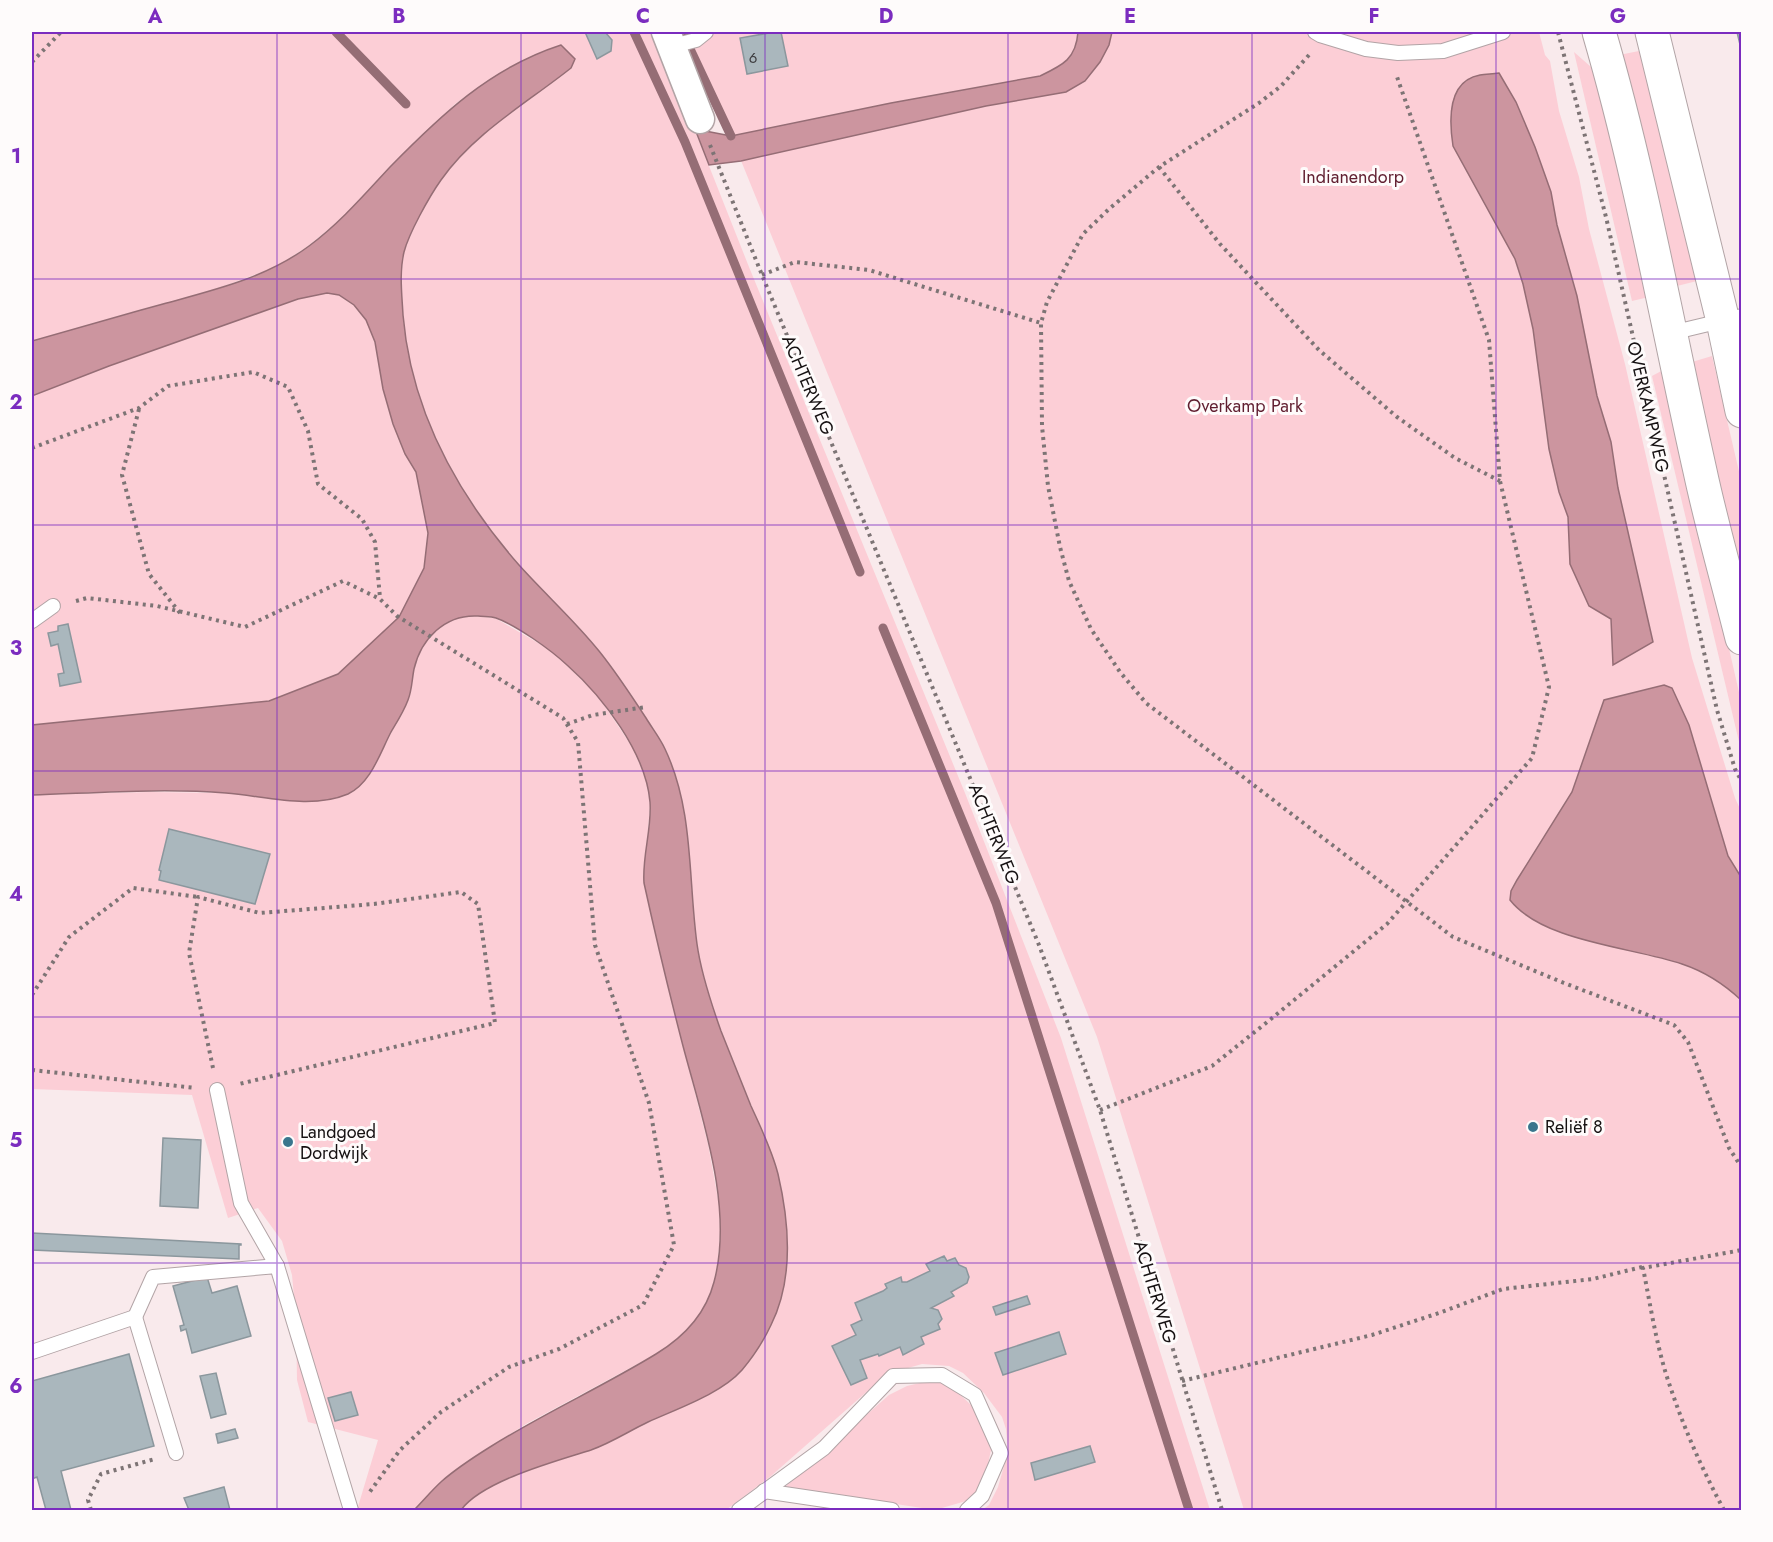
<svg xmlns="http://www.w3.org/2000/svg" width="1773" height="1542" viewBox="0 0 1773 1542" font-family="Jost,sans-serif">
<rect width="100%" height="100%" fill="#f9eaec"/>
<!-- green -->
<g fill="#fcced6">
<path d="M 32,32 L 656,32 L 749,267 L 965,793 L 1061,1038 L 1210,1510 L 982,1510 L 989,1505 L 998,1487 L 1008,1452 L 1006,1429 L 1002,1417 L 984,1393 L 963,1373 L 949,1366 L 922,1364 L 901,1370 L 879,1381 L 771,1476 L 726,1510 L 461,1510 C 482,1481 556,1460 591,1450 C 610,1444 629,1431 647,1422 C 702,1396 744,1384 771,1325 C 775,1317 777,1307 779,1299 C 781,1290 784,1281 786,1272 C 788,1258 787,1242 785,1227 C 779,1157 745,1096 721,1030 C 711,1003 701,973 697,943 C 688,878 694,810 665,748 C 660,738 652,728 646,718 C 632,695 616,672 599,651 C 575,621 545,594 519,565 C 457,494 411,410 403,315 C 402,295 399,273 404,252 C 409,233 429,197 441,180 C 474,133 526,103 571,68 L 575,58 L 543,51 L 486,82 L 455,104 L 390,168 L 345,216 L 308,246 L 278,266 L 211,291 L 32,341 Z"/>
<polygon points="681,32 1539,32 1545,55 1550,61 1559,111 1579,177 1589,229 1625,364 1692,658 1735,798 1741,811 1741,1510 1244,1510 1097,1037 731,136"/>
<polygon points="1644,50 1697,281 1673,287 1619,55"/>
<polygon points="1574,52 1599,74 1649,297 1632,301"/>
<polygon points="327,293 339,295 354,305 367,320 375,342 383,389 393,424 405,454 416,472 428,533 424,568 397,620 338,674 269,701 32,725 32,396 109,366 298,299"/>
<polygon points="1712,356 1741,480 1741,582 1692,362"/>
<polygon points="1665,369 1741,701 1741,750 1652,376"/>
<polygon points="466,615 495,618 552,651 598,696 633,748 646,779 650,804 648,831 667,982 708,1144 719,1204 720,1232 718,1261 714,1282 708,1299 697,1318 682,1336 658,1353 526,1424 473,1458 443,1480 414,1510 357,1510 378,1440 308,1422 297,1380 296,1318 292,1275 282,1241 258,1208 228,1218 192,1095 32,1089 32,795 149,792 226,793 310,801 329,799 372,770 408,700 414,667 421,649 428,639 438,629 449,621"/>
<polygon points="924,1382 944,1383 953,1388 971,1405 986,1426 991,1450 988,1464 975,1494 966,1501 935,1510 785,1487 889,1395 907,1386"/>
</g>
<!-- water -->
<g fill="#cc959f" stroke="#956d75" stroke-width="1.5">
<path d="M 1078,32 L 1112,32 L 1109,45 L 1100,62 L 1085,81 L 1066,92 L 986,106 L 741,161 L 709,165 L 695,129 L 731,136 L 891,103 L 1040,76 C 1063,65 1076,59 1078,32 Z"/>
<path d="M 561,45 L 575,59 L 571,68 C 527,103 474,133 441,180 C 429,197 409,233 404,252 C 399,273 402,295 403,315 C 411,410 457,494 519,565 C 545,594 575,621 599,651 C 616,672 631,695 646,718 C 652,728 660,738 665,749 C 694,810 688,878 697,944 C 701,973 711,1003 721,1031 C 731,1056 741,1081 751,1106 C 761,1128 772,1150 778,1174 C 789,1221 794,1279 771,1325 C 764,1340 753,1357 742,1370 C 721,1394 676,1409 648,1422 C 629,1431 611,1443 591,1450 C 556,1461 482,1481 461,1510 L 414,1510 C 423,1501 432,1490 442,1481 C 457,1468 474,1457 490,1447 C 544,1413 602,1387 656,1354 C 684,1337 706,1313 714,1282 C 734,1208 702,1118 683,1046 C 669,992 656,938 644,883 C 642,856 652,829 650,802 C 646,753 603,697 567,665 C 551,650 516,625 496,618 C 490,616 483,617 478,616 C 445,614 421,639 414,669 C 412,679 412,690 408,700 C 404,711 397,722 391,732 C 380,753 371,783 348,794 C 310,810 265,796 226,793 C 162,788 96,793 32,795 L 32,725 L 269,701 L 338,674 L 399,617 L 424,568 L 428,533 L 416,472 L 405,454 L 393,424 L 383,389 L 375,342 L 366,320 L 354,305 L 339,295 L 327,293 L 298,299 L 109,366 L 32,396 L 32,341 C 75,329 119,316 163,304 C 214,290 266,278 309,246 C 340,223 364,195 390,167 C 441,115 490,68 561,45 Z"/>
<path d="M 1499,73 L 1516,102 L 1535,147 L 1551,192 L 1557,225 L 1577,296 L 1597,396 L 1611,442 L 1618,488 L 1653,642 L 1613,665 L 1611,619 L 1589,606 L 1570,564 L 1568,517 L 1559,492 L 1549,449 L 1533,329 L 1523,284 L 1515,259 L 1453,146 C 1449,120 1447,81 1480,75 C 1486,74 1493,74 1499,73 Z"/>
<path d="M 1664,685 L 1672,688 L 1689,725 L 1728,856 L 1741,877 L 1741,1000 C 1725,985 1703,971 1682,964 C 1632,947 1543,942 1510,900 L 1511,891 L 1517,880 L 1572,792 L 1604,700 Z"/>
</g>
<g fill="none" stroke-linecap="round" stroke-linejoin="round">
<!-- stream -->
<g stroke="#956d75" stroke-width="9">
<polyline points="336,32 406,104"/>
<polyline points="634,32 685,142 860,572"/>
<polyline points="682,32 731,136"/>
<polyline points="883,628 996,903 1189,1510"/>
</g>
</g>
<!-- building -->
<g fill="#aab7bd" stroke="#8b979d" stroke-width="1.5">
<polygon points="585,32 605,32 612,40 611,51 597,59"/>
<polygon points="775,32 781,32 788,66 747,74 740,38"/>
<polygon points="1737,32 1742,32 1742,53"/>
<polygon points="68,624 81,682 60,686 58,674 64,673 58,644 51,646 48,633 58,631 58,626"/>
<polygon points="169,829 270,854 255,904 159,880 161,871 159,870"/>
<polygon points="163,1138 201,1140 198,1208 160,1206"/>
<polygon points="32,1233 241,1244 241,1245 239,1245 239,1259 32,1250"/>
<polygon points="944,1256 947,1261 955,1258 959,1265 966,1268 969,1277 967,1283 951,1292 954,1296 931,1308 938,1310 942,1319 938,1324 940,1329 921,1337 924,1344 903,1355 900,1347 879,1356 878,1354 860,1360 867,1378 851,1385 832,1346 856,1335 851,1325 862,1320 855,1303 883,1291 887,1288 885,1284 901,1277 902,1282 907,1282 930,1271 926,1264"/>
<polygon points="207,1277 212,1293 237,1286 251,1336 192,1353 186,1329 181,1331 180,1326 184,1325 173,1286"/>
<polygon points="1027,1296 1030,1304 996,1315 993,1307"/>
<polygon points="1059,1332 1066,1354 1003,1375 995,1353"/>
<polygon points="129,1354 154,1446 61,1471 71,1510 46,1510 37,1477 32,1479 32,1381"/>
<polygon points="216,1373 226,1414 211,1418 200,1376"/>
<polygon points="351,1392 358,1415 335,1421 328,1398"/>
<polygon points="235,1429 238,1438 218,1443 216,1434"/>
<polygon points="1090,1446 1095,1462 1035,1480 1031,1463"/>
<polygon points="224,1487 230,1510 189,1510 184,1498"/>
</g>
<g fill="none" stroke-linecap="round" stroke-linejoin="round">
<defs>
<g id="lane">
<polyline points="1315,32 1320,35 1366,49 1398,53 1443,51 1503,32"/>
<polyline points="673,46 696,40 706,32"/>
<polyline points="1671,333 1742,316"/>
<polyline points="32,621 53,606"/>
<polyline points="217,1090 241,1203 277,1266"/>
<polyline points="135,1317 153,1277 277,1266 351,1510"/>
<polyline points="32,1352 135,1317 176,1453"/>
<polyline points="764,1491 892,1510"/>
<polyline points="739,1510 824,1448 893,1376 942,1375 975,1395 1001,1453 982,1496 967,1510"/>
</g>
<polyline id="street" points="666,32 700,119"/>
<g id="secondary">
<path d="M 1599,32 C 1641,176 1667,324 1700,471 C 1712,527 1728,582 1742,638"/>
<polyline points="1652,32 1723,321 1742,411"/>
</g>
</defs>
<!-- lane casing -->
<use href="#lane" stroke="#b2a4a6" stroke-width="16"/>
<!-- street casing -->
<use href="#street" stroke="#b2a4a6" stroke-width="31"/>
<!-- secondary casing -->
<use href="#secondary" stroke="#b2a4a6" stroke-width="35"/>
<!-- path -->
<g stroke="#7d7475" stroke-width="4" stroke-dasharray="3 4.5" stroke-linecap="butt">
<polyline points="1558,32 1606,217 1717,710 1735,769 1742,782"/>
<polyline points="1309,55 1281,86 1259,103 1159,167 1109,209 1083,234 1047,302 1041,323 1042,426 1048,486 1060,547 1069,581 1091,629 1120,672 1146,703 1453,937 1564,983 1674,1025 1688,1042 1729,1148 1742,1168"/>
<polyline points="32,62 61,32"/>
<polyline points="710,145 762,275 1039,945 1100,1110 1222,1510"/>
<polyline points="1159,167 1220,244 1319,350 1397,417 1455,458 1500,481"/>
<polyline points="762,275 795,262 869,270 1041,323"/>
<polyline points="139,409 122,475 149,574 180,613"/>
<polyline points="32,448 139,408 168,386 253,372 288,387 308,431 318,484 362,519 375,542 380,598"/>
<polyline points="76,601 87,598 157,606 245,627 343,581 380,599 397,616 563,718 578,742 595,945 649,1103 674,1245 643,1305 559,1349 509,1367 441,1412 400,1450 369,1493"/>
<polyline points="567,724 593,715 646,707"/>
<polyline points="32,995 69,937 133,888 198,897"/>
<polyline points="213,1068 189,953 198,897 260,913 374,904 461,892 478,904 495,1023 239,1084"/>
<polyline points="32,1070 196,1088"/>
<polyline points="1100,1110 1212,1066 1266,1023 1387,924 1532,758 1549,687 1500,481 1489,340 1396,74"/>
<polyline points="1182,1381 1372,1335 1439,1313 1503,1289 1593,1279 1642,1267"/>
<polyline points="91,1510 88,1500 101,1474 155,1459"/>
<path d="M 1724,1510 C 1703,1471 1685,1431 1671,1389 C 1657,1350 1651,1308 1643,1268 L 1742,1250"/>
</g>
<!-- lane -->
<use href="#lane" stroke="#fff" stroke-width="14"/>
<!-- street -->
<use href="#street" stroke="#fff" stroke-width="28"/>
<!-- secondary -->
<use href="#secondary" stroke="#fff" stroke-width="33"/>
</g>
<!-- grid -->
<path fill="none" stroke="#7b2cbf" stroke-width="1.5" stroke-opacity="0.55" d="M 277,32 L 277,1510M 521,32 L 521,1510M 765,32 L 765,1510M 1008,32 L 1008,1510M 1252,32 L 1252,1510M 1496,32 L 1496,1510M 32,279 L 1742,279M 32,525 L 1742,525M 32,771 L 1742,771M 32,1017 L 1742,1017M 32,1263 L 1742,1263"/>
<!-- markers -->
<g fill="#3a768d" stroke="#fefbfb" stroke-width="2">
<circle cx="1533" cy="1127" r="6"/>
<circle cx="288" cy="1142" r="6"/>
</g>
<g text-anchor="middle" stroke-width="6" stroke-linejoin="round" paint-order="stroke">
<!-- number labels -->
<g font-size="15" fill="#3b3a3d">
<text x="753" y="63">6</text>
</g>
<!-- park labels -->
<g font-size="18" fill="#601e30" stroke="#fefbfb">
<text x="1353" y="183">Indianendorp</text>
<text x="1245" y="412">Overkamp Park</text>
</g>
<!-- street labels -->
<g font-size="18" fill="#161112" stroke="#fefbfb">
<text transform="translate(808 385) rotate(67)" y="6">ACHTERWEG</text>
<text transform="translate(1648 407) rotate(77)" y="6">OVERKAMPWEG</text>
<text transform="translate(994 834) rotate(68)" y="6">ACHTERWEG</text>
<text transform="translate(1155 1292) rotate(73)" y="6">ACHTERWEG</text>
</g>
<!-- poi labels -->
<g font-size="18" fill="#161112" stroke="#fefbfb" text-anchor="start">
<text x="1545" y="1133">Reliëf 8</text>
<text x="300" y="1138">Landgoed<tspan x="300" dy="21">Dordwijk</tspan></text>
</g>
</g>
<!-- border -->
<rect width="1773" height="1542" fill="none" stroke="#fefbfb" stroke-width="66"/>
<rect x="33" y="33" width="1707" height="1476" fill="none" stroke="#7b2cbf" stroke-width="2"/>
<g font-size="20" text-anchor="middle" font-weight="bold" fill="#7b2cbf">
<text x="155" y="23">A</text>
<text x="399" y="23">B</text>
<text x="643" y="23">C</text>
<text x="886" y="23">D</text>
<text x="1130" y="23">E</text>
<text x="1374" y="23">F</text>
<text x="1618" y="23">G</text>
<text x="16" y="163">1</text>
<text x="16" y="409">2</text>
<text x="16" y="655">3</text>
<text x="16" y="901">4</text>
<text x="16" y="1147">5</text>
<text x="16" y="1393">6</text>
</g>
</svg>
